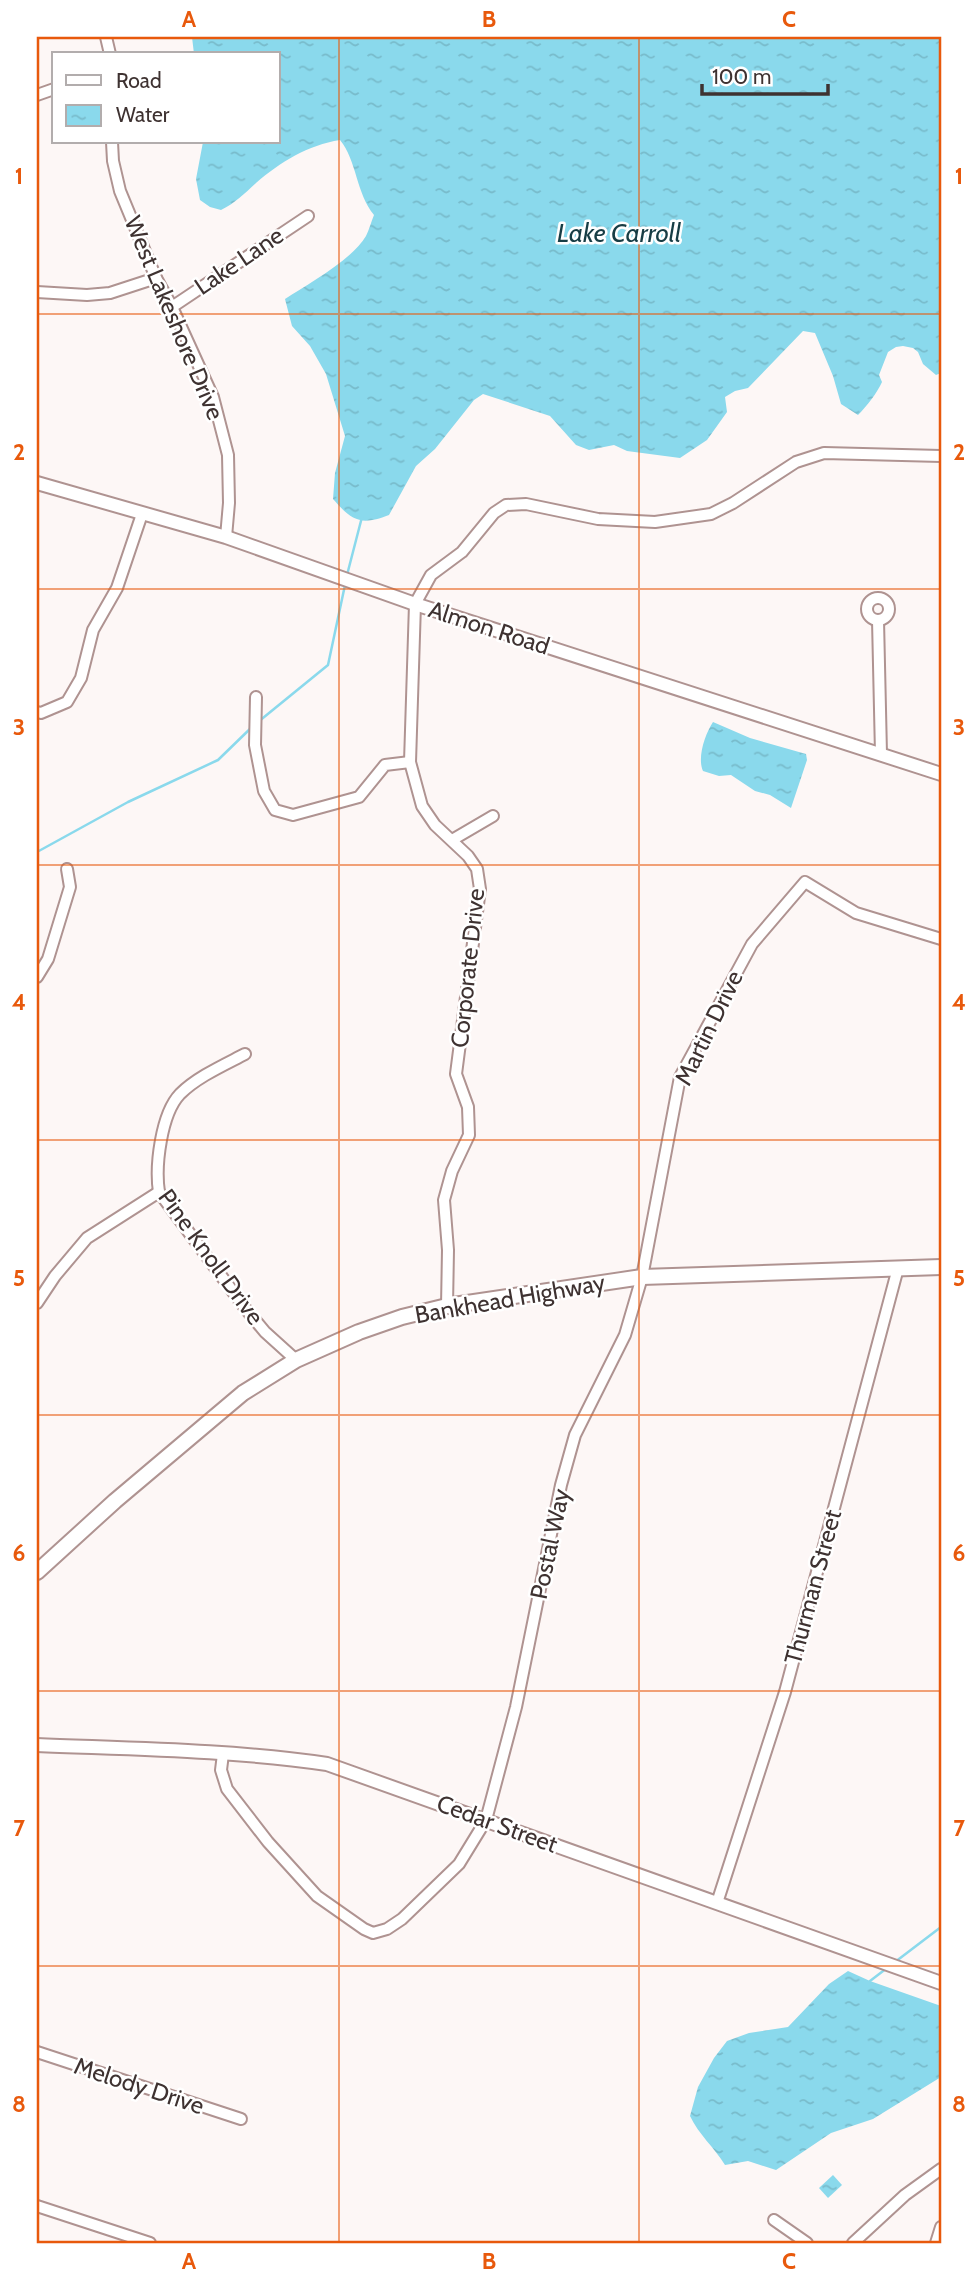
<svg xmlns="http://www.w3.org/2000/svg" width="978" height="2280" viewBox="0 0 978 2280" font-family="Cabin,sans-serif">
<defs>
<pattern id="water-ripples" width="26" height="14" patternUnits="userSpaceOnUse" patternTransform="scale(1.75)"><rect width="26" height="14" fill="#8ad9ec"/><path d="M2 4q2-2 4 0t4 0M15 11q2-2 4 0t4 0" fill="none" stroke="#78bbcb"/></pattern>
</defs>
<rect width="100%" height="100%" fill="#fdf7f6"/>
<!-- water -->
<g fill="url(#water-ripples)">
<path d="M 192,37 L 941,37 L 941,373 L 936,375 L 923,364 L 918,352 L 913,348 L 903,346 L 896,347 L 888,352 L 879,375 L 882,382 C 877,393 867,406 858,415 L 841,404 L 833,376 L 815,333 L 803,331 L 748,388 L 735,391 L 725,397 L 727,412 L 707,440 L 680,458 L 627,451 L 614,445 L 589,450 L 576,445 L 550,416 L 483,394 L 474,400 L 435,449 L 416,466 L 389,515 C 361,526 352,521 333,499 L 335,473 L 345,436 L 326,374 L 310,346 L 292,326 L 285,299 C 308,284 352,260 366,236 C 369,230 371,222 374,215 C 356,193 357,161 340,140 C 308,145 280,162 256,183 C 244,194 235,203 221,210 L 210,207 L 200,200 L 196,179 L 203,142 L 278,142 L 278,54 L 194,54 Z"/>
<path d="M 713,722 L 750,738 L 806,754 L 807,760 L 791,808 L 770,795 L 755,791 L 731,775 L 719,776 L 703,771 C 697,758 705,734 713,722 Z"/>
<path d="M 848,1971 L 870,1981 L 941,2006 L 941,2077 L 873,2119 L 831,2133 L 776,2170 L 748,2161 L 725,2165 C 714,2147 699,2135 690,2116 L 698,2087 L 714,2058 L 727,2041 L 749,2033 L 788,2027 L 829,1984 Z"/>
<polygon points="833,2175 842,2185 828,2198 819,2188"/>
</g>
<g fill="none" stroke-linecap="round" stroke-linejoin="round">
<!-- stream -->
<g stroke="#8ad9ec" stroke-width="2.5">
<polyline points="347,575 362,517"/>
<polyline points="258,722 328,665 345,585"/>
<polyline points="37,852 128,802 218,760 253,726"/>
<polyline points="895,1962 941,1927"/>
<polyline points="870,1981 887,1968"/>
</g>
<defs>
<g id="minor">
<polyline points="106,37 110,54"/>
<polyline points="37,95 54,89"/>
<polyline points="112,142 113,161 120,191 156,278 172,307 213,397 228,455 229,503 226,537"/>
<polyline points="37,292 87,295 110,293 156,278"/>
<polyline points="172,307 308,216"/>
<circle cx="878" cy="609" r="11"/>
<polyline points="878,620 881,754"/>
<polyline points="256,697 255,745 264,791 275,810 293,815 359,797 385,765 410,762"/>
<polyline points="37,712 41,713 67,702 81,678 93,630 117,588 142,514"/>
<polyline points="452,840 493,816"/>
<polyline points="37,977 48,959 70,887 67,869"/>
<path d="M 245,1054 C 224,1065 197,1077 180,1094 C 161,1114 155,1166 159,1192 L 245,1308 L 265,1332 L 296,1360"/>
<polyline points="37,1303 55,1276 87,1238 159,1192"/>
<polyline points="447,1306 448,1250 444,1200 452,1171 469,1135 468,1107 456,1074 480,889 477,869 468,856 435,825 422,806 410,762 415,604 431,575 462,552 494,513 506,505 526,504 598,519 655,522 711,514 733,503 796,462 824,453 941,456"/>
<polyline points="223,1754 221,1770 227,1789 268,1842 317,1896 364,1929 373,1933 387,1929 402,1919 459,1864 486,1820 516,1707 561,1485 575,1435 625,1335 642,1277 680,1077 752,944 805,882 856,913 941,939"/>
<polyline points="717,1903 785,1692 898,1268"/>
<polyline points="37,2052 241,2119"/>
<polyline points="37,2206 150,2243"/>
<polyline points="774,2220 807,2243"/>
<polyline points="853,2243 905,2195 941,2169"/>
<polyline points="936,2243 941,2227"/>
</g>
<g id="tertiary">
<polyline points="37,483 226,537 415,604 941,774"/>
<path d="M 37,1745 C 133,1749 231,1750 327,1764 L 941,1983"/>
</g>
<polyline id="secondary" points="37,1572 115,1501 243,1393 296,1360 359,1332 402,1317 447,1306 642,1277 941,1267"/>
</defs>
<!-- minor casing -->
<use href="#minor" stroke="#af9391" stroke-width="14"/>
<!-- tertiary casing -->
<use href="#tertiary" stroke="#af9391" stroke-width="16"/>
<!-- secondary casing -->
<use href="#secondary" stroke="#af9391" stroke-width="18"/>
<!-- minor -->
<use href="#minor" stroke="#fff" stroke-width="10"/>
<!-- tertiary -->
<use href="#tertiary" stroke="#fff" stroke-width="12"/>
<!-- secondary -->
<use href="#secondary" stroke="#fff" stroke-width="14"/>
</g>
<!-- grid -->
<path fill="none" stroke="#e8590c" stroke-width="2" stroke-opacity="0.55" d="M 339,37 L 339,2243M 639,37 L 639,2243M 37,314 L 941,314M 37,589 L 941,589M 37,865 L 941,865M 37,1140 L 941,1140M 37,1415 L 941,1415M 37,1691 L 941,1691M 37,1966 L 941,1966"/>
<g text-anchor="middle" stroke-width="5" stroke-linejoin="round" paint-order="stroke">
<!-- street labels -->
<g font-size="24" fill="#3e3231" stroke="#fff">
<text transform="translate(239 261) rotate(-34)" y="8">Lake Lane</text>
<text transform="translate(174 318) rotate(67)" y="8">West Lakeshore Drive</text>
<text transform="translate(489 628) rotate(18)" y="8">Almon Road</text>
<text transform="translate(468 968) rotate(-84)" y="8">Corporate Drive</text>
<text transform="translate(709 1028) rotate(-64)" y="8">Martin Drive</text>
<text transform="translate(211 1257) rotate(54)" y="8">Pine Knoll Drive</text>
<text transform="translate(510 1299) rotate(-10)" y="8">Bankhead Highway</text>
<text transform="translate(550 1544) rotate(-78)" y="8">Postal Way</text>
<text transform="translate(813 1587) rotate(-75)" y="8">Thurman Street</text>
<text transform="translate(497 1824) rotate(20)" y="8">Cedar Street</text>
<text transform="translate(139 2086) rotate(18)" y="8">Melody Drive</text>
</g>
<!-- water labels -->
<g font-size="26" font-style="italic" fill="#173d45" stroke="#fff">
<text x="619" y="242">Lake Carroll</text>
</g>
</g>
<!-- border -->
<rect width="978" height="2280" fill="none" stroke="#ffffff" stroke-width="77"/>
<!-- legend -->
<rect x="52" y="52" width="228" height="91" fill="#ffffff" stroke="#b2adad" stroke-width="2"/>
<rect x="66" y="75" width="35" height="10" fill="#ffffff" stroke="#b2adad" stroke-width="2"/>
<text x="116" y="88" font-size="21" fill="#3e3231">Road</text>
<rect x="66" y="105" width="35" height="21" fill="url(#water-ripples)" stroke="#b2adad" stroke-width="2"/>
<text x="116" y="122" font-size="21" fill="#3e3231">Water</text>
<!-- scale -->
<path d="M702 84v10h126v-10" fill="none" stroke="#3e3231" stroke-width="3.5"/>
<text x="712" y="84" font-size="21" fill="#3e3231" stroke="#ffffff" stroke-width="5" paint-order="stroke">100 m</text>
<rect x="38" y="38" width="902" height="2204" fill="none" stroke="#e8590c" stroke-width="2.5"/>
<g font-size="23" text-anchor="middle" font-weight="bold" fill="#e8590c">
<text x="189" y="27">A</text>
<text x="489" y="27">B</text>
<text x="789" y="27">C</text>
<text x="19" y="184">1</text>
<text x="959" y="184">1</text>
<text x="19" y="460">2</text>
<text x="959" y="460">2</text>
<text x="19" y="735">3</text>
<text x="959" y="735">3</text>
<text x="19" y="1010">4</text>
<text x="959" y="1010">4</text>
<text x="19" y="1286">5</text>
<text x="959" y="1286">5</text>
<text x="19" y="1561">6</text>
<text x="959" y="1561">6</text>
<text x="19" y="1836">7</text>
<text x="959" y="1836">7</text>
<text x="19" y="2112">8</text>
<text x="959" y="2112">8</text>
<text x="189" y="2269">A</text>
<text x="489" y="2269">B</text>
<text x="789" y="2269">C</text>
</g>
</svg>
